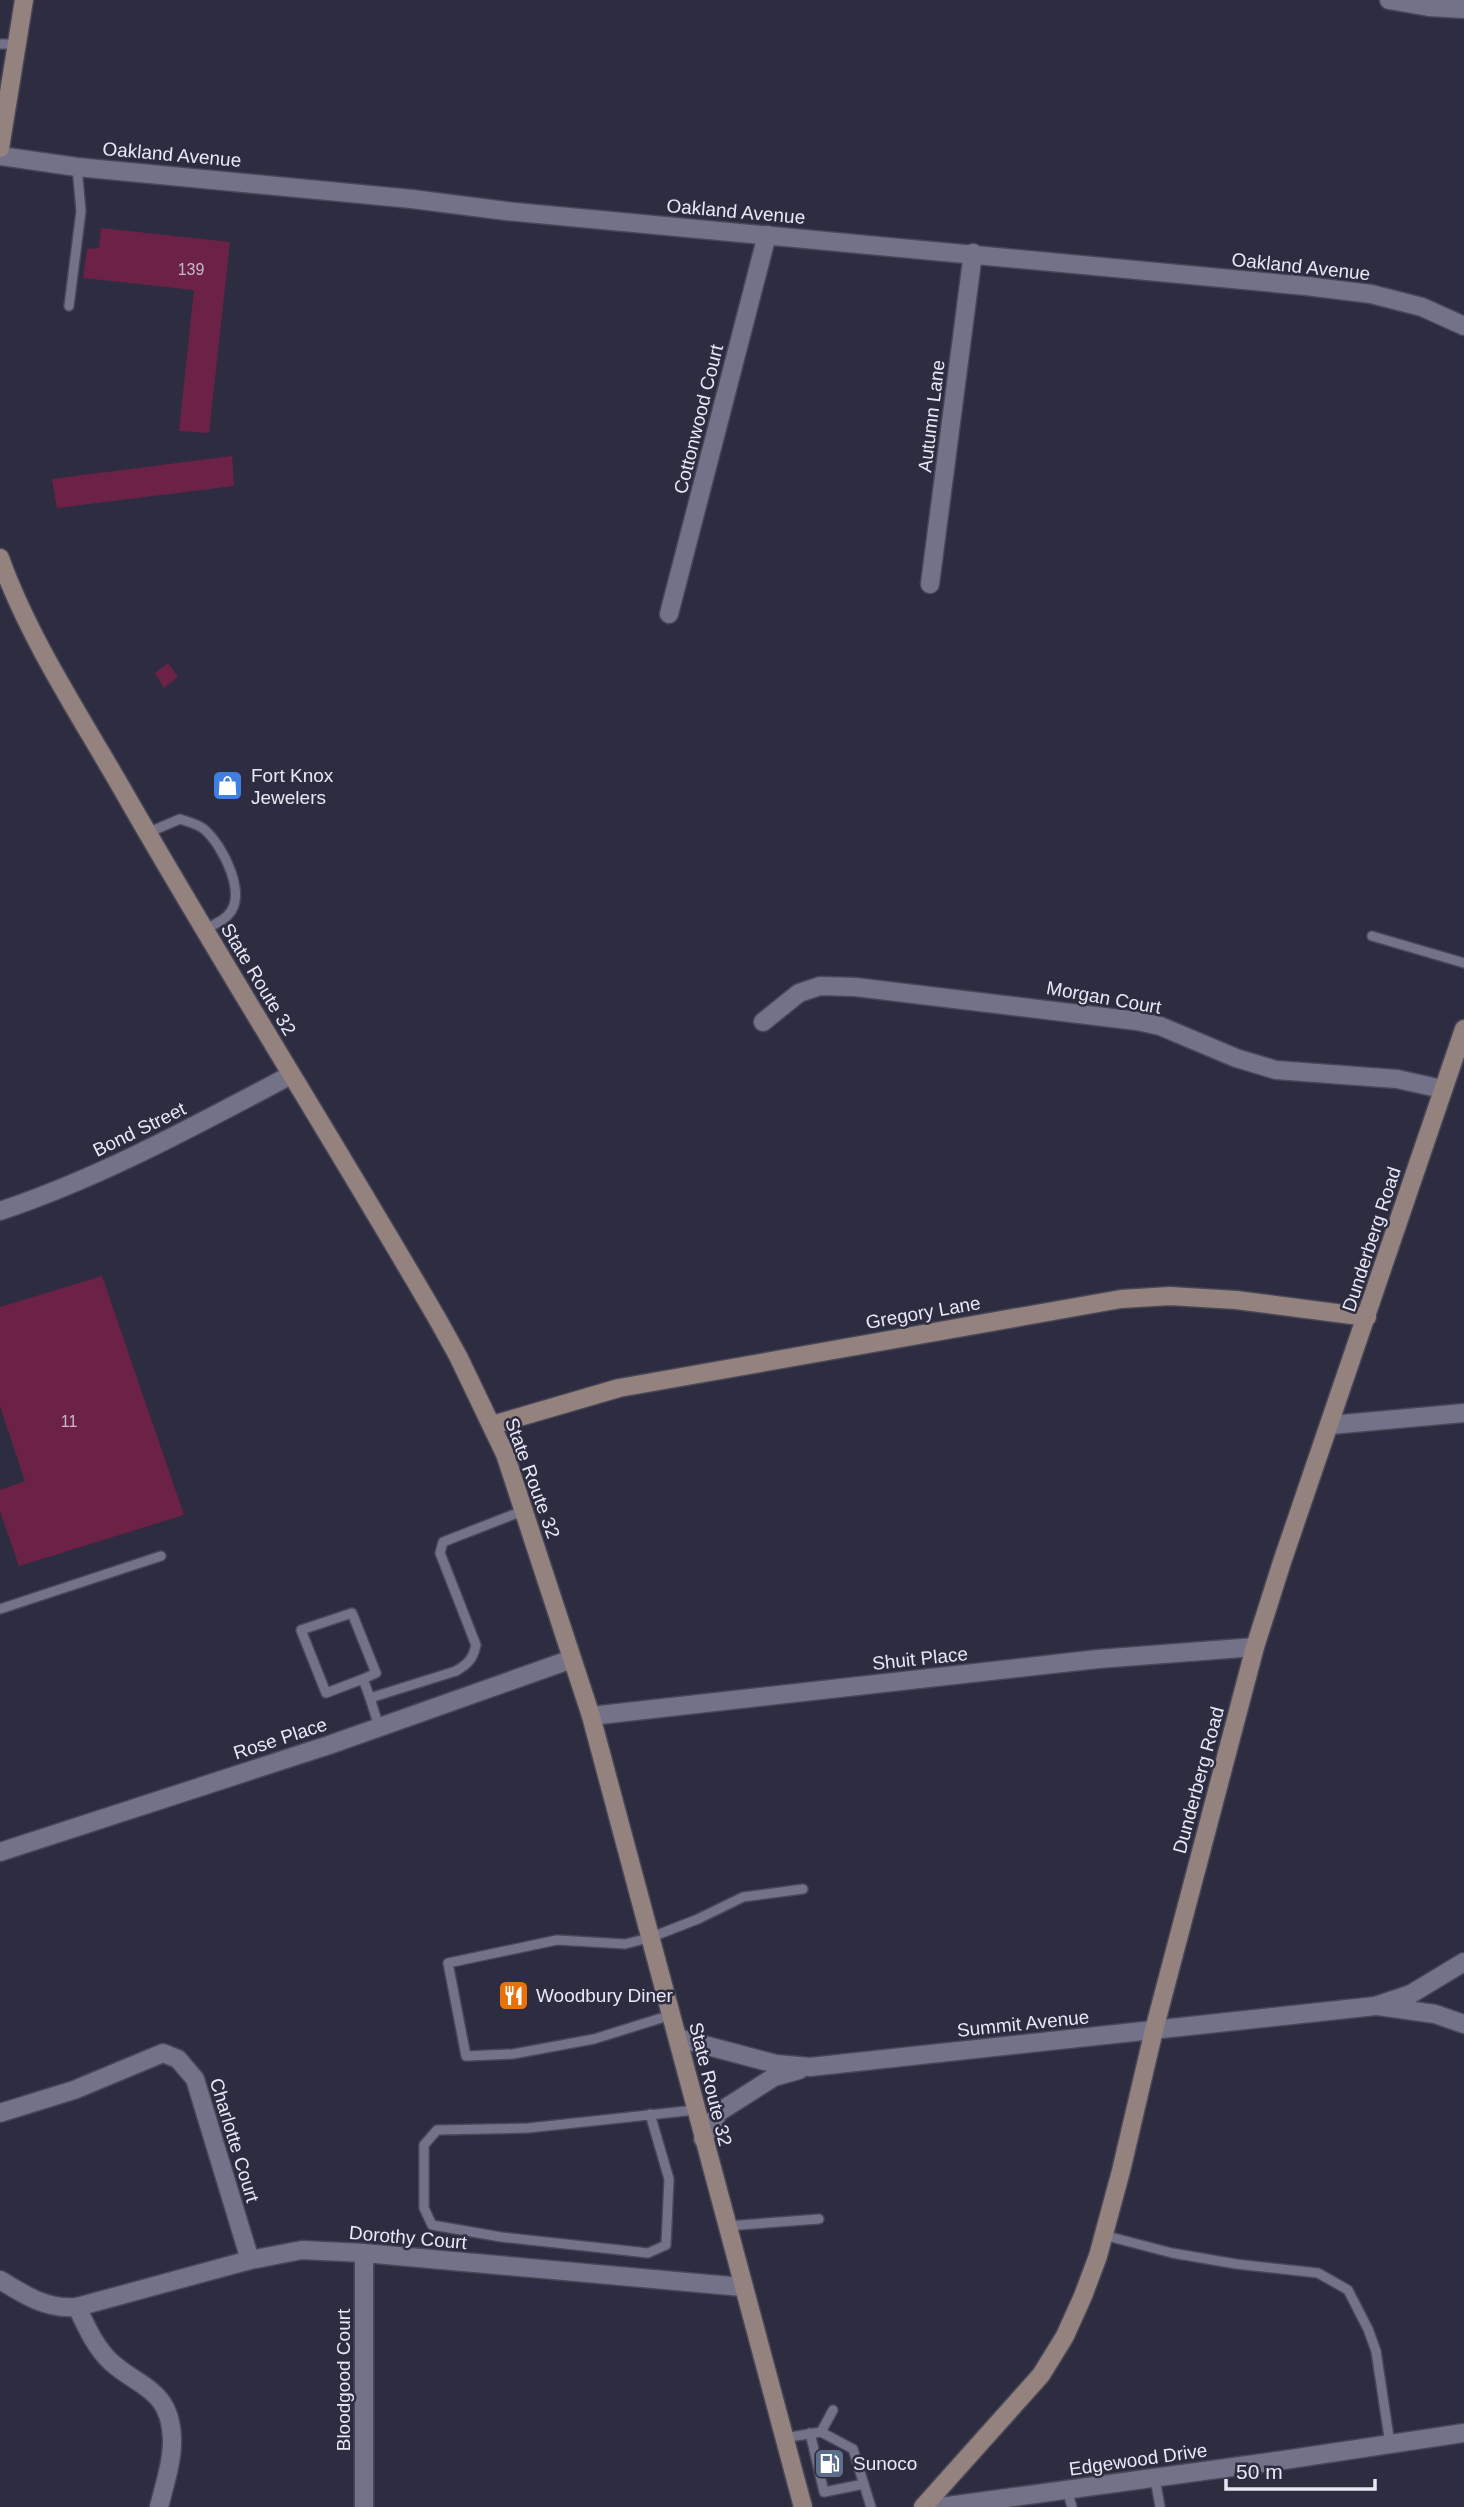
<svg xmlns="http://www.w3.org/2000/svg" width="1464" height="2507" viewBox="0 0 1464 2507" font-family="Arial,sans-serif">
<rect width="100%" height="100%" fill="#2e2c40"/>
<!-- building -->
<g fill="#6c2247">
<polygon points="101,228 230,242 209,433 179,431 194,290 83,278 87,249 99,248"/>
<polygon points="232,456 234,486 57,508 52,479"/>
<polygon points="168,663 178,677 164,688 155,673"/>
<polygon points="102,1276 184,1515 19,1566 0,1511 0,1490 25,1481 0,1406 0,1307"/>
</g>
<g fill="none" stroke-linecap="round" stroke-linejoin="round">
<defs>
<g id="lane">
<polyline points="0,44 17,44"/>
<polyline points="69,306 81,211 77,167"/>
<path d="M 147,833 L 180,819 C 188,822 199,824 205,830 C 223,846 248,895 228,915 C 223,921 212,925 205,930"/>
<polyline points="1372,936 1464,963"/>
<polyline points="0,1609 161,1556"/>
<polyline points="363,1679 326,1693 301,1630 352,1613 376,1673 363,1679 370,1698"/>
<path d="M 379,1727 L 370,1698 L 456,1671 C 468,1664 473,1659 476,1645 L 440,1553 L 443,1542 L 525,1510"/>
<polyline points="671,2015 594,2039 513,2054 466,2056 448,1963 557,1940 625,1944 649,1938 698,1919 743,1897 803,1889"/>
<polyline points="650,2114 669,2179 666,2245 648,2253 501,2237 432,2225 424,2208 424,2145 437,2130 528,2128 695,2110"/>
<polyline points="727,2226 819,2219"/>
<polyline points="1103,2235 1172,2253 1236,2264 1318,2273 1348,2290 1368,2329 1376,2351 1390,2444"/>
<polyline points="821,2432 833,2410"/>
<polyline points="810,2433 824,2492 864,2484"/>
<polyline points="784,2438 821,2432 853,2449 871,2507"/>
<polyline points="1155,2478 1160,2507"/>
<polyline points="1067,2490 1072,2507"/>
</g>
<g id="street">
<polyline points="1389,0 1429,7 1464,9"/>
<polyline points="0,156 77,167 412,199 506,211 1306,286 1371,294 1422,307 1464,326"/>
<polyline points="930,584 973,253"/>
<polyline points="669,614 767,235"/>
<polyline points="763,1022 799,993 820,986 855,987 1137,1021 1160,1026 1236,1058 1276,1070 1397,1079 1442,1089"/>
<path d="M 0,1211 C 102,1177 196,1125 291,1075"/>
<polyline points="1331,1425 1464,1413"/>
<polyline points="591,1716 1098,1659 1255,1647"/>
<polyline points="0,1852 329,1745 572,1659"/>
<polyline points="1378,2006 1435,2014 1464,2024"/>
<polyline points="678,2038 776,2064 810,2067 1375,2006 1411,1994 1464,1962"/>
<polyline points="0,2113 74,2090 163,2053 178,2059 195,2079 250,2260"/>
<polyline points="703,2139 719,2112 774,2077 799,2070"/>
<polyline points="364,2253 364,2507"/>
<path d="M 0,2280 C 24,2295 48,2310 77,2307 L 250,2260 L 302,2250 L 364,2253 L 742,2287"/>
<path d="M 77,2307 C 86,2326 95,2347 111,2362 C 140,2388 170,2389 172,2438 C 173,2460 164,2486 159,2507"/>
<polyline points="941,2507 1284,2460 1464,2433"/>
</g>
<g id="secondary">
<polyline points="0,148 24,0"/>
<path d="M 0,558 C 30,642 85,723 129,801 C 229,975 337,1146 438,1320 L 458,1356 L 505,1454 L 591,1716 L 803,2507"/>
<polyline points="492,1425 619,1388 1121,1299 1170,1296 1236,1300 1367,1317"/>
<polyline points="923,2507 1041,2375 1065,2336 1083,2296 1098,2256 1121,2171 1154,2030 1255,1647 1282,1562 1464,1029"/>
</g>
</defs>
<!-- lane casing -->
<use href="#lane" stroke="#484758" stroke-width="12"/>
<!-- street casing -->
<use href="#street" stroke="#484758" stroke-width="21"/>
<!-- secondary casing -->
<use href="#secondary" stroke="#484758" stroke-width="21"/>
<!-- lane -->
<use href="#lane" stroke="#747289" stroke-width="9"/>
<!-- street -->
<use href="#street" stroke="#747289" stroke-width="18"/>
<!-- secondary -->
<use href="#secondary" stroke="#93827e" stroke-width="18"/>
</g>
<!-- icons -->
<defs>
<symbol id="shop-square" viewBox="-11 -11 22 22"><rect x="-9" y="-9" width="18" height="18" rx="4" fill="#3f7fe0" stroke="#2e2c40"/><path d="M-5-2.5h2.3a2.7 3.5 0 0 1 5.4 0H5L5.5 6h-11ZM-1.5-2.5h3a1.5 2.3 0 0 0-3 0Z" fill="#fff"/></symbol>
<symbol id="restaurant-square" viewBox="-11 -11 22 22"><rect x="-9" y="-9" width="18" height="18" rx="4" fill="#e8710a" stroke="#2e2c40"/><path d="M-5-6h1v4h1v-4h1v4h1v-4h1v5L-1.5 .5V6h-2V.5L-5-1ZM5-6V6H3V1.5H1.5Q1.5-4 5-6Z" fill="#fff"/></symbol>
<symbol id="fuel-square" viewBox="-11 -11 22 22"><rect x="-9" y="-9" width="18" height="18" rx="4" fill="#5c6f8a" stroke="#2e2c40"/><path d="M-5.5-6h7V0h2V4h1.3V-2.5L3-4.5l.8-.8L6-3V5H2.5V1h-1V6h-7ZM-4.2-4.7v3.2H.2V-4.7Z" fill="#fff"/></symbol>
</defs>
<g fill-rule="evenodd">
<use href="#shop-square" x="210" y="768" width="35" height="35"/>
<use href="#restaurant-square" x="496" y="1978" width="35" height="35"/>
<use href="#fuel-square" x="812" y="2446" width="35" height="35"/>
</g>
<g text-anchor="middle" stroke-width="5" stroke-linejoin="round" paint-order="stroke">
<!-- number labels -->
<g font-size="16" fill="#c9b6ca">
<text x="191" y="275">139</text>
<text x="69" y="1427">11</text>
</g>
<!-- street labels -->
<g font-size="19" fill="#e8e8f5" stroke="#2e2c40">
<text transform="translate(172 154) rotate(5)" y="7">Oakland Avenue</text>
<text transform="translate(736 211) rotate(5)" y="7">Oakland Avenue</text>
<text transform="translate(1301 266) rotate(6)" y="7">Oakland Avenue</text>
<text transform="translate(931 416) rotate(-83)" y="7">Autumn Lane</text>
<text transform="translate(698 419) rotate(-76)" y="7">Cottonwood Court</text>
<text transform="translate(259 979) rotate(59)" y="7">State Route 32</text>
<text transform="translate(1104 997) rotate(10)" y="7">Morgan Court</text>
<text transform="translate(139 1129) rotate(-26)" y="7">Bond Street</text>
<text transform="translate(1371 1239) rotate(-72)" y="7">Dunderberg Road</text>
<text transform="translate(923 1312) rotate(-10)" y="7">Gregory Lane</text>
<text transform="translate(533 1478) rotate(70)" y="7">State Route 32</text>
<text transform="translate(920 1658) rotate(-6)" y="7">Shuit Place</text>
<text transform="translate(280 1738) rotate(-18)" y="7">Rose Place</text>
<text transform="translate(1198 1780) rotate(-75)" y="7">Dunderberg Road</text>
<text transform="translate(1023 2023) rotate(-6)" y="7">Summit Avenue</text>
<text transform="translate(711 2084) rotate(76)" y="7">State Route 32</text>
<text transform="translate(235 2140) rotate(73)" y="7">Charlotte Court</text>
<text transform="translate(408 2237) rotate(5)" y="7">Dorothy Court</text>
<text transform="translate(343 2380) rotate(-90)" y="7">Bloodgood Court</text>
<text transform="translate(1138 2459) rotate(-8)" y="7">Edgewood Drive</text>
</g>
<!-- poi labels -->
<g font-size="19" fill="#e8e8f5" stroke="#2e2c40" text-anchor="start">
<text x="251" y="782">Fort Knox<tspan x="251" dy="22">Jewelers</tspan></text>
<text x="536" y="2002">Woodbury Diner</text>
<text x="853" y="2470">Sunoco</text>
</g>
</g>
<!-- scale -->
<path d="M1226 2479v10h149v-10" fill="none" stroke="#e8e8f5" stroke-width="3.5"/>
<text x="1236" y="2479" font-size="21" fill="#e8e8f5" stroke="#2e2c40" stroke-width="5" paint-order="stroke">50 m</text>
</svg>
